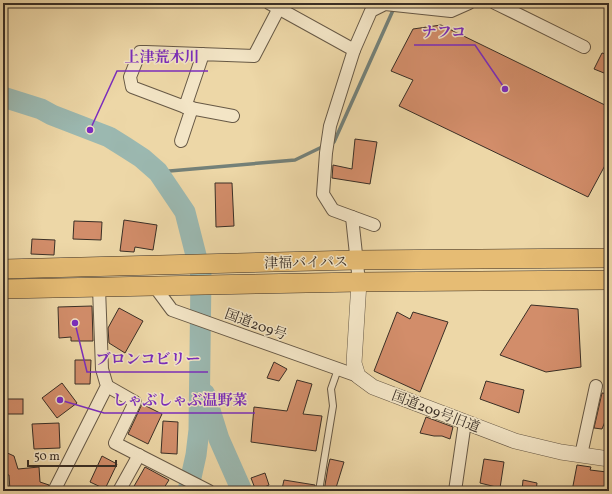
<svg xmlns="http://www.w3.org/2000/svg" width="612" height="494" viewBox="0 0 612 494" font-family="Vollkorn,'Noto Serif JP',serif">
<rect width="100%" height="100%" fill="#edd7a7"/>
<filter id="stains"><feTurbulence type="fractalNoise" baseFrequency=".005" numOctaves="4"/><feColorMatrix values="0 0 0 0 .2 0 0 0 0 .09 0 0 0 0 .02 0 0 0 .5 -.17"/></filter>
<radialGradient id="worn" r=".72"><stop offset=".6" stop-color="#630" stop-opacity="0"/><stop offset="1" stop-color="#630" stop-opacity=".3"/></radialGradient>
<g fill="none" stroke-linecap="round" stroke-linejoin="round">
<!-- stream -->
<g stroke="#748179" stroke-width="3.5">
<polyline points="331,143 334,142 394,8"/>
<polyline points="158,172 295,160 324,146"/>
</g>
<!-- river -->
<g stroke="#9bb8b0" stroke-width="21">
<polyline points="3,97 41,109 52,115 109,137 125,147 142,158 158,172 185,212 201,275 199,430 196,455 188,491"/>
<polyline points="205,394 219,439 242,491"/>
</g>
</g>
<!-- building -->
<g fill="#d28d6a" stroke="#3a2f26">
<polygon points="441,25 609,107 609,158 588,197 399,106 413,80 391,71 413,29"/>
<polygon points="602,53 609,55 609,75 594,69"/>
<polygon points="355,139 377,142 370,184 332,178 333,165 352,169"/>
<polygon points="215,183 232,183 234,226 216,227"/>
<polygon points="124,220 157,225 153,250 135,247 134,252 120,251"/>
<polygon points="74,221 102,222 101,240 73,239"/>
<polygon points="32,239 55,240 54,255 31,254"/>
<polygon points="531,305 578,309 581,367 546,372 500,355"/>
<polygon points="92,306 93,341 71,341 71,337 59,338 58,307"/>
<polygon points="119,308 143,321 125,353 109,343 108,328"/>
<polygon points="397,312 410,319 413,312 448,322 420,392 374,371"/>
<polygon points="75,360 91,360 90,384 75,384"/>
<polygon points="274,362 287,369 279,381 267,378"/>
<polygon points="297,380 312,384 303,414 322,416 316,451 251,442 254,407 287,411"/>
<polygon points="486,381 524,390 519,413 480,399"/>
<polygon points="62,383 77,403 57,418 42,398"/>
<polygon points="602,393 609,394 609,412 602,429 594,428"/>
<rect x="3" y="399" width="20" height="15"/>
<polygon points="142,404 162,414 148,444 128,434"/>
<polygon points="426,417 453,427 450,439 442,436 434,436 420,433"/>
<polygon points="163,421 178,422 177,454 161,453"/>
<polygon points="59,423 60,448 34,449 32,424"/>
<polygon points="3,451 14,456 18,469 39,467 40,482 49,485 47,491 10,491 9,475 3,474"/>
<polygon points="102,456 117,464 105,489 90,482"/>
<polygon points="330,459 344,462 335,491 324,491 328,467"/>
<polygon points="484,459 504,462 500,488 480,483"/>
<polygon points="577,465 591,467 590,470 607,472 606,491 572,491"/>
<polygon points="145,467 169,480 162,491 139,491 133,488"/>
<polygon points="265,473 269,485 256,491 251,478"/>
<polygon points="284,480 315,485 315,491 287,491 282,489"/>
<polygon points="523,480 537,483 536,491 522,491"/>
</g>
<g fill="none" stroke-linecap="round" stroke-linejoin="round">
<defs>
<polyline id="service" points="319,491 333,406 331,389 338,369"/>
<g id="minor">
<polyline points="269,3 354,50"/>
<polyline points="495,3 584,47"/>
<polyline points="203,54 185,107 132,87 130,77 140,52 146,52 254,56 279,8"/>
<polyline points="185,107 233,116"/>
<polyline points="181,141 192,108"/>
<polyline points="352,217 359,282"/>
<polyline points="374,225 333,210 323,194 326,153 330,126 354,50 371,11 385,4 451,11 469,3"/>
<polyline points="155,287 172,310 358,376"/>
<polyline points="107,386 135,402 115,443 209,491"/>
<polyline points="581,455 596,386"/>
<polyline points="54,491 107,386 102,369 99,288"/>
<polyline points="119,491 139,455"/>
<polyline points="455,491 465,422"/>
</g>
<polyline id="tertiary" points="359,282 354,363 358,376 373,387 515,441 561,452 609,459"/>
<g id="trunk">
<polyline points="3,269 356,260 609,258"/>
<polyline points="3,289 359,282 609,280"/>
</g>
</defs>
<!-- service casing -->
<use href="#service" stroke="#675946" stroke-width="8"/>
<!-- minor casing -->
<use href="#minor" stroke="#675946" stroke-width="14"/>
<!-- tertiary casing -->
<use href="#tertiary" stroke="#675946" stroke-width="16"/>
<!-- trunk casing -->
<use href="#trunk" stroke="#3a2f26" stroke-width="20"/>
<!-- service -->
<use href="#service" stroke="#f3e5c6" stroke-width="6"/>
<!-- minor -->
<use href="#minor" stroke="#f3e5c6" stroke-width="12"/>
<!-- tertiary -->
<use href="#tertiary" stroke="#f3e5c6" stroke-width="15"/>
<!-- trunk -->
<use href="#trunk" stroke="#e6bc74" stroke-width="19"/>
</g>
<g text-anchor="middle" stroke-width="3" stroke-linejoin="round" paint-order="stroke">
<!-- street labels -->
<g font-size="14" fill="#3a2f26" stroke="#f3e5c6">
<text transform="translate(306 262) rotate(-1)" y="5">津福バイパス</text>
<text transform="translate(256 324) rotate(20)" y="5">国道209号</text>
<text transform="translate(436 411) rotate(21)" y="5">国道209号旧道</text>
</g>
</g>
<!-- callouts -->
<path fill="none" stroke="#7b2cbf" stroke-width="1.5" d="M505 89L475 45H414M90 130L117 71H208M75 323L87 372H208M60 400L104 413H255"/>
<g fill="#7b2cbf" stroke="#f3e5c6" stroke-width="1.5">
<circle cx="505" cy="89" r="4"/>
<circle cx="90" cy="130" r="4"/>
<circle cx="75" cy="323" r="4"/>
<circle cx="60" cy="400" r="4"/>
</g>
<g font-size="15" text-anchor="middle" font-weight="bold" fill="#7b2cbf" stroke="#f3e5c6" stroke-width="3" stroke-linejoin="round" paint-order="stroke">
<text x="444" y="37">ナフコ</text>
<text x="162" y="62">上津荒木川</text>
<text x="148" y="364">ブロンコビリー</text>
<text x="180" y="405">しゃぶしゃぶ温野菜</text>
</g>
<!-- margin -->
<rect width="612" height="494" fill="none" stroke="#edd7a7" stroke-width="16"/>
<rect x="4" y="4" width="604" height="486" fill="none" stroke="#3a2f26" stroke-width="2"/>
<rect x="8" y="8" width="596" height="478" fill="none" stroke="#3a2f26"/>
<!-- scale -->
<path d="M28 460v6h88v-6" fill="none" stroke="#3a2f26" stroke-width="2"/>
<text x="34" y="460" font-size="12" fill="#3a2f26" stroke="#f3e5c6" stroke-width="3" paint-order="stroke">50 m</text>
<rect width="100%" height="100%" filter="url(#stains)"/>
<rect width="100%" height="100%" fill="url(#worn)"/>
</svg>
